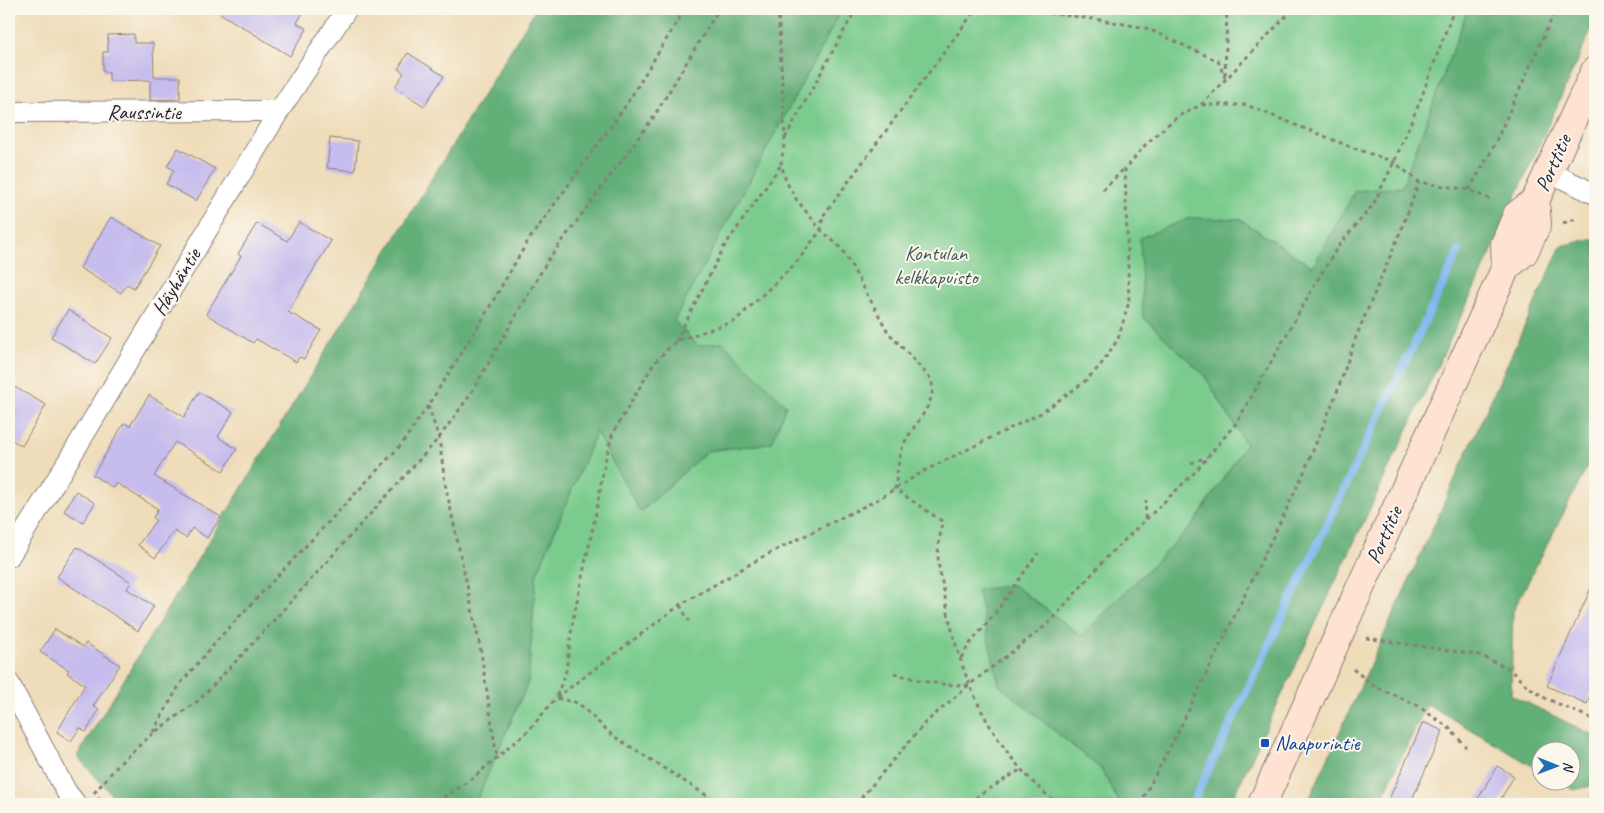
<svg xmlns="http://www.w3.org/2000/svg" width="1604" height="813" viewBox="0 0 1604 813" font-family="Caveat,sans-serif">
<rect width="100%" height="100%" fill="#fbf7ec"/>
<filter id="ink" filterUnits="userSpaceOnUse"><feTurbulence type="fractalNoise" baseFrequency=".02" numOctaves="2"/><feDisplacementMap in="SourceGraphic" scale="10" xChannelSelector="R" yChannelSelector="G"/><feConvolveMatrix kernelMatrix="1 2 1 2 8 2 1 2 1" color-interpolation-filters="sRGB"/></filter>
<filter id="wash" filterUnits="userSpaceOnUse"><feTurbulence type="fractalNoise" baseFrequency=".0096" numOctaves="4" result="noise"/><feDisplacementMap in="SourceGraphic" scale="20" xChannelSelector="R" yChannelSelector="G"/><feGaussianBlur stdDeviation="1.12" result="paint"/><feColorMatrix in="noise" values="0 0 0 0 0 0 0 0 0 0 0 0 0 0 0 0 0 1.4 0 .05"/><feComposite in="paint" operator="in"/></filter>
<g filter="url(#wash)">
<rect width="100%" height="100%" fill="#efdcb9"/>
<!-- green -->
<polygon fill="#7acb8d" stroke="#4e7664" points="842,9 866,9 879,15 887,9 1468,9 1402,187 1355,191 1313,267 1239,219 1143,317 1204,375 1246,444 1192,526 1081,636 1014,585 999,685 1101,769 1120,804 475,804 528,682 536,576 596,431 641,512 707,451 772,443 698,346 674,321"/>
<!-- forest -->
<g fill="#63af78" stroke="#42685a">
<polygon points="536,9 842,9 674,321 698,346 723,342 786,405 772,443 707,451 640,512 596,432 536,576 528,682 475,804 120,804 77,756"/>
<polygon points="1468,9 1595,9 1595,21 1484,268 1230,804 1120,804 1101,769 999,685 977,590 1014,585 1081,636 1192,526 1246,444 1204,375 1143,317 1140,238 1190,218 1239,219 1313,267 1355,191 1402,187"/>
<polygon points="1590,239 1595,240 1595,452 1513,611 1511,695 1595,736 1595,785 1574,790 1558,781 1572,780 1572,750 1542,750 1541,771 1427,704 1379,804 1307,804 1561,246"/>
</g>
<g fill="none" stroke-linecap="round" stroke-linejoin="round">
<!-- stream -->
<polyline stroke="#80b7f0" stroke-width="8" points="1192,804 1459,251"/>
</g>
<g id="blocks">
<!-- building -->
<g fill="#c6bced">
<polygon points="213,9 305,9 297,23 307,29 290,56"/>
<polygon points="134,34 134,43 153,43 154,77 180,77 180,99 150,100 150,80 109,81 109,72 103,72 103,52 108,52 108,35"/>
<polygon points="408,53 444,76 424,106 395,87 404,73 398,69"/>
<polygon points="330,138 358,141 355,171 327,168"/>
<polygon points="178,148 215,169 196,201 166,184 174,170 167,166"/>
<polygon points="111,217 160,246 134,288 127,284 121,293 80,268"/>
<polygon points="299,222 331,241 288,312 321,330 304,359 299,357 296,362 256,339 253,343 206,314 241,256 238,254 257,223 287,241"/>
<polygon points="68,310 112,338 95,364 51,337"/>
<polygon points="9,384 46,405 22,446 9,438"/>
<polygon points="199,392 233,412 218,437 237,449 223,471 175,442 154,476 221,517 207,538 192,528 186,538 174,531 155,558 138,545 156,520 153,518 158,509 116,483 113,488 93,475 124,423 130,426 149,395 184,417"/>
<polygon points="76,491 95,503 83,522 64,511"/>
<polygon points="77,547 131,582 127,589 154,606 138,631 57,577"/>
<polygon points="1595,579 1595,685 1587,704 1547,686"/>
<polygon points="55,629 83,647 86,643 120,665 93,706 99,710 86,732 80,728 71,741 57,732 85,685 67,673 69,670 40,652"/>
<polygon points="1423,722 1443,731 1410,804 1387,804"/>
<polygon points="1497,766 1514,776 1498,804 1475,804"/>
</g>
</g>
</g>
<g filter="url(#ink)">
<use href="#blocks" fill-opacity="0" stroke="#887f7a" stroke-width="1"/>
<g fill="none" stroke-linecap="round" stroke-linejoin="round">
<defs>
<g id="street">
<polyline points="9,112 279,111"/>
<polyline points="1549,172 1595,194"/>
<polyline points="9,557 79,443 279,111 347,9"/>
<polyline points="9,683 66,791 76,804"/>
</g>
<g id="secondary">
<polyline points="1506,267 1505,244 1517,215 1535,201 1595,71"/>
<polyline points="1262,804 1506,267 1524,252 1537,224 1535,201"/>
</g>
</defs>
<!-- street casing -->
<use href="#street" stroke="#887f7a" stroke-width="22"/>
<!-- secondary casing -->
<use href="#secondary" stroke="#887f7a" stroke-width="30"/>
<!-- path -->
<g stroke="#887f7a" stroke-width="3" stroke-dasharray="4 4" stroke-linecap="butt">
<path d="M 778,9 L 785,139 L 781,164 L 786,181 L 796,199 L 821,230 L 842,249 L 888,332 L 931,379 C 939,403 912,425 903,446 C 898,459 897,475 895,489 L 942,521 C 941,533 938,544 938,556 C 938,569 943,584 945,597 C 959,677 992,753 1058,804"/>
<polyline points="1018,9 1101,20 1146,28 1218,61 1225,78"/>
<polyline points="1225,75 1227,9"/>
<polyline points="1202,105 1246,105 1351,147 1394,162 1419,182 1469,190 1494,201"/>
<polyline points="785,138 856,9"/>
<polyline points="1103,190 1124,169"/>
<polyline points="1469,190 1491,152 1556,9"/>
<polyline points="1563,223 1576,219"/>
<polyline points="676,341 724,247 781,165"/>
<polyline points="428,406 439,438 445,483 480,646 497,758"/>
<polyline points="1191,463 1207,457"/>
<polyline points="1145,519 1146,500"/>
<polyline points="680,605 689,621"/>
<polyline points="1366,638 1479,655 1508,668 1526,685 1545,698 1595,720"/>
<polyline points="961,658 968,646 996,612 1038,553"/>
<polyline points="1353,669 1374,686 1417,705 1449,728 1466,747"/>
<path d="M 894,673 C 919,681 942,686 969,685"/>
<polyline points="153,732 180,684 223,634 401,445 428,406 482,320 526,244 626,105 685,9"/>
<polyline points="94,793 120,763 151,735 199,700 256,640 439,438 470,395 548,260 653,118 719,9"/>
<polyline points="98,798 104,804"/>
<polyline points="420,804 444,797 472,779 529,730 556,698 680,605 764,556 875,501 924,471 1041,413 1083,383 1100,366 1118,339 1129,302 1125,169 1146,144 1172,121 1179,116 1201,105 1293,9"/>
<polyline points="720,804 612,735 578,703 556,698 566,671 573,619 595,518 605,461 613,433 654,363 676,341 735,321 795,264 821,230 823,216 976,9"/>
<polyline points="856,804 925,723 969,685 1048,624 1107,557 1194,473 1237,422 1318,279 1337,248 1373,205 1394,162 1420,101 1454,9"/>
<polyline points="970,804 978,796 1020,770"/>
<polyline points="1140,804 1179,730 1302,477 1336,395 1356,337 1402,228 1419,182"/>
<polyline points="1587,804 1595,777"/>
</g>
<!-- street -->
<use href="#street" stroke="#fff" stroke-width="20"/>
<!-- secondary -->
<use href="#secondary" stroke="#fee3d2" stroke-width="28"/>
</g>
</g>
<!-- markers -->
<rect fill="#1a4fb4" stroke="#fbf7ec" stroke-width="2" x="1260" y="738" width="10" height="10" rx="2.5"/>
<g text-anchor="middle" stroke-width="4" stroke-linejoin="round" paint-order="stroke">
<!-- street labels -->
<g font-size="21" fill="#22223b" stroke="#fbf7ec">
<text x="144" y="119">Raussintie</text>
<text transform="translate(1553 163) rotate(-66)" y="7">Porttitie</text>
<text transform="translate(176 282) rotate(-59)" y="7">Häyhäntie</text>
<text transform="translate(1384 535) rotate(-66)" y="7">Porttitie</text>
</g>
<!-- park labels -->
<g font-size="21" fill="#415d58" stroke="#fbf7ec">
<text x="936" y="260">Kontulan<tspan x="936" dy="24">kelkkapuisto</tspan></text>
</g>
<!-- transit labels -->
<g font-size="21" fill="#164399" stroke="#fbf7ec" text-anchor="start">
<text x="1275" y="750">Naapurintie</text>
</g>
</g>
<!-- margin -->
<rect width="1604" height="813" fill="none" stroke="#fbf7ec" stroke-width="30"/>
<!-- north arrow -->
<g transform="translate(1556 766) rotate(91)"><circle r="24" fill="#fbf7ec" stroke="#a4a2a5"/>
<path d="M0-4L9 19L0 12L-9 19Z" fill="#1f6fb2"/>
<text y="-8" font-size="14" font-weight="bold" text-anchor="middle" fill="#22223b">N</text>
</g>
</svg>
